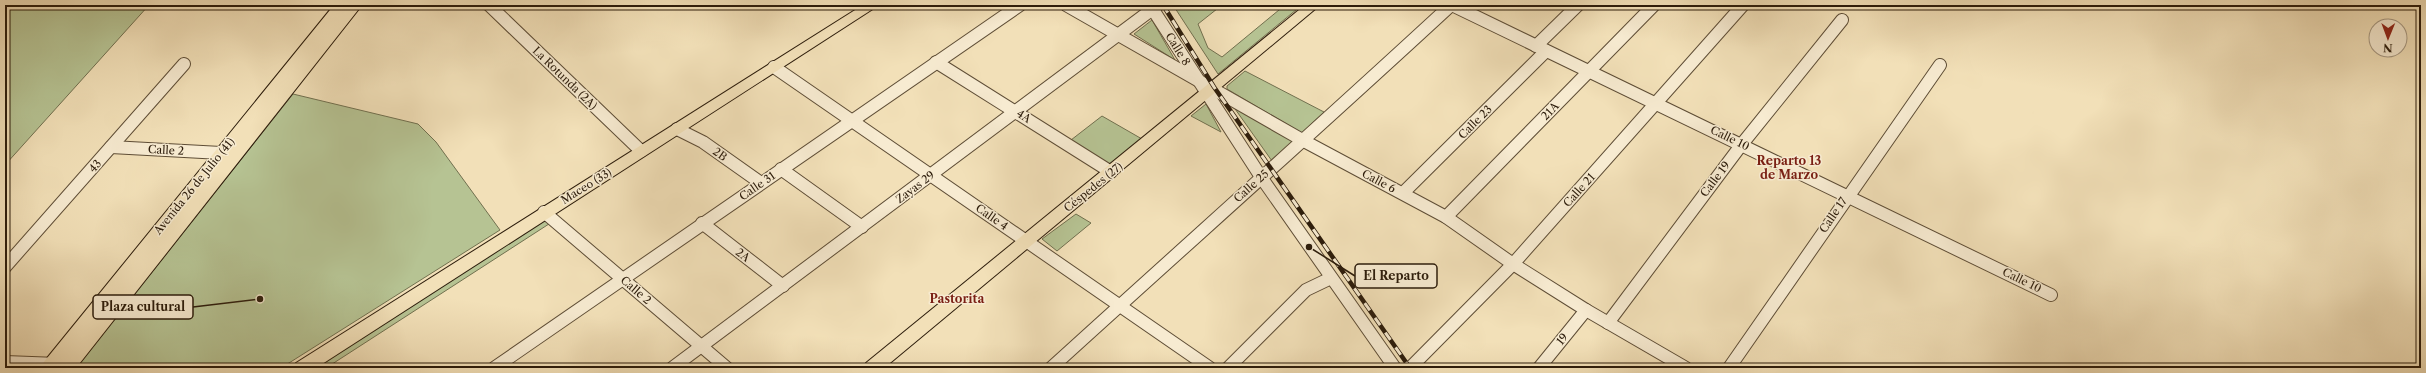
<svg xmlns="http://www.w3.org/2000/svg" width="2426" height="373" viewBox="0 0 2426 373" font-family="'Libre Caslon Text',serif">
<rect width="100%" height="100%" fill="#f2e0b8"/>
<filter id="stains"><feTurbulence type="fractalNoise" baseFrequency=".005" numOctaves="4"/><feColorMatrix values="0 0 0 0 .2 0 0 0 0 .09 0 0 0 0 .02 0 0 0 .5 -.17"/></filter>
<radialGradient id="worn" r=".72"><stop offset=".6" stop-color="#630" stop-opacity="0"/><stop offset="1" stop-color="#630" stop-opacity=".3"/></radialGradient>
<!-- green -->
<g fill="#b6c393" stroke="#71704f">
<polygon points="5,5 149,5 5,165"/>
<polygon points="1173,5 1222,5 1198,24 1208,48 1222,57 1285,5 1302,5 1218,74"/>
<polygon points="1152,20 1175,60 1134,34"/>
<polygon points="1245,71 1324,112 1302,133 1227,89 1227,86"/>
<polygon points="293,94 418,124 436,142 500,230 281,368 76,368"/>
<polygon points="1228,99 1295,139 1272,161"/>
<polygon points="1206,104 1221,132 1191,116"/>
<polygon points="1102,116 1142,139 1110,165 1071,140"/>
<polygon points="1076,214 1091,223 1057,251 1042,239"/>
<polygon points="546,218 552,222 326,368 314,368"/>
</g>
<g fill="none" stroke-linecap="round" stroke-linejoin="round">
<defs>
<g id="minor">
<polyline points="489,5 641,151"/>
<polyline points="1066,5 1304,141 1446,217 1513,264 1586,310 1686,368"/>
<polyline points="1150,5 1261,177 1395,368"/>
<polyline points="1452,5 2051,295"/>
<polyline points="1536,46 1578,5"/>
<polyline points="936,62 1111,172"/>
<polyline points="774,67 1210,368"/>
<polyline points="677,129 703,142 761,183"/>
<polyline points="111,147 221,153"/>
<polyline points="781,169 862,227"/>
<polyline points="1403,193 1546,51"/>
<polyline points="544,212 727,368"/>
<polyline points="1446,217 1654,5"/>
<polyline points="702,223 783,286"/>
<polyline points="5,267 184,64"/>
<polyline points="1608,323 1742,144 1842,20"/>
<polyline points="5,362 58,364"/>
<polyline points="494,368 1020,5"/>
<polyline points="672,368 1158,5"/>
<path d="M 1051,368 C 1184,247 1319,127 1451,5"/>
<polyline points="1228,368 1306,290 1331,278"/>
<polyline points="1410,368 1513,264 1743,5"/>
<polyline points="1539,368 1586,310"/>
<polyline points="1729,368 1940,65"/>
</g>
<g id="major">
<polygon points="334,5 348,5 346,8 348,5 362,5 76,368 58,368 59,366 57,368 39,368"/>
<polygon points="863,5 879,5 316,368 294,368 296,363"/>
<polygon points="1305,5 1320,5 884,368 864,368 866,363"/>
</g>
</defs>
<!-- minor casing -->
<use href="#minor" stroke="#5e4d36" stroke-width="14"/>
<!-- major casing -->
<use href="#major" stroke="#2c1c0b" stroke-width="2"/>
<!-- minor -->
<use href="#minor" stroke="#f7ebd1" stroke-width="12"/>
<!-- major -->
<use href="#major" fill="#f2e0b8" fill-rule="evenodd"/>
<defs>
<polyline id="rail" points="1163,5 1214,87 1410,368"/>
</defs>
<!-- rail casing -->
<use href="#rail" stroke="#2c1c0b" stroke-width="4.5"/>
<!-- rail -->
<use href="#rail" stroke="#f7ebd1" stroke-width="3" stroke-dasharray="9" stroke-linecap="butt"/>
</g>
<g text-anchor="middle" stroke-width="3" stroke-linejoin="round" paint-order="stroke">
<!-- street labels -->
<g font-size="11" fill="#2c1c0b" stroke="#f7ebd1">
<text transform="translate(1178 49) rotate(58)" y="4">Calle 8</text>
<text transform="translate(565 78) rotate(44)" y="4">La Rotunda (2A)</text>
<text transform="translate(1550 111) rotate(-46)" y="4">21A</text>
<text transform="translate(1024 116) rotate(33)" y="4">4A</text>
<text transform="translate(1475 122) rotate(-45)" y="4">Calle 23</text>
<text transform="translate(1730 138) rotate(26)" y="4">Calle 10</text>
<text transform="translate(166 150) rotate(3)" y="4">Calle 2</text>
<text transform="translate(720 154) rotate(35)" y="4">2B</text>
<text transform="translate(95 166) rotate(-48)" y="4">43</text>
<text transform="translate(1715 179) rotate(-53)" y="4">Calle 19</text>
<text transform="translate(1379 181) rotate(28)" y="4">Calle 6</text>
<text transform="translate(194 186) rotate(-51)" y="4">Avenida 26 de Julio (41)</text>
<text transform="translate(586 186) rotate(-32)" y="4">Maceo (33)</text>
<text transform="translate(757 186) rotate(-35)" y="4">Calle 31</text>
<text transform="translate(1251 186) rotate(-42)" y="4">Calle 25</text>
<text transform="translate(915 187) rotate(-37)" y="4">Zayas 29</text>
<text transform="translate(1093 187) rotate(-39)" y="4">Céspedes (27)</text>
<text transform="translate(1579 190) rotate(-48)" y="4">Calle 21</text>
<text transform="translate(1833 215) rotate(-56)" y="4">Calle 17</text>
<text transform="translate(992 217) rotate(35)" y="4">Calle 4</text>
<text transform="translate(743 255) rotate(38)" y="4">2A</text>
<text transform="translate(2022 280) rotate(26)" y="4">Calle 10</text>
<text transform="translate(636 290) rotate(41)" y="4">Calle 2</text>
<text transform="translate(1562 339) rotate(-51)" y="4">19</text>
</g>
<!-- neighbourhood labels -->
<g font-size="12" font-weight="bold" fill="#7a1f14" stroke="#f7ebd1">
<text x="1789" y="165">Reparto 13<tspan x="1789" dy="14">de Marzo</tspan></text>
<text x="957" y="303">Pastorita</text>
</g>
</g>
<!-- callouts -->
<path fill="none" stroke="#2c1c0b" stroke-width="1.5" d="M1309 247L1355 276M260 299L193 307"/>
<g fill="#2c1c0b" stroke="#f7ebd1" stroke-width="1.5">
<circle cx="1309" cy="247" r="4"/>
<circle cx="260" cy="299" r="4"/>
</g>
<g fill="#f7ebd1" stroke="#2c1c0b" stroke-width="1.5">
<rect x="1355" y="264" width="82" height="24" rx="4"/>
<rect x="93" y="295" width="100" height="24" rx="4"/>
</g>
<g font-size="12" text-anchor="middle" font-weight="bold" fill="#2c1c0b">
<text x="1396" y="280">El Reparto</text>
<text x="143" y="311">Plaza cultural</text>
</g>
<!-- margin -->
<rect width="2426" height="373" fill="none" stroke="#f2e0b8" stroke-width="20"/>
<rect x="6" y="6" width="2414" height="361" fill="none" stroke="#2c1c0b" stroke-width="2"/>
<rect x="10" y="10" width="2406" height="353" fill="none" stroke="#2c1c0b"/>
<!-- north arrow -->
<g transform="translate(2388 38) rotate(181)"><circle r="19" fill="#f7ebd1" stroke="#a69882"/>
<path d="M0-3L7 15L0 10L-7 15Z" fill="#8f2418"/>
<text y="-6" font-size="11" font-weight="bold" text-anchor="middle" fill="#2c1c0b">N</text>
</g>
<rect width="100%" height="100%" filter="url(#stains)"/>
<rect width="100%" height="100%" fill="url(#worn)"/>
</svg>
